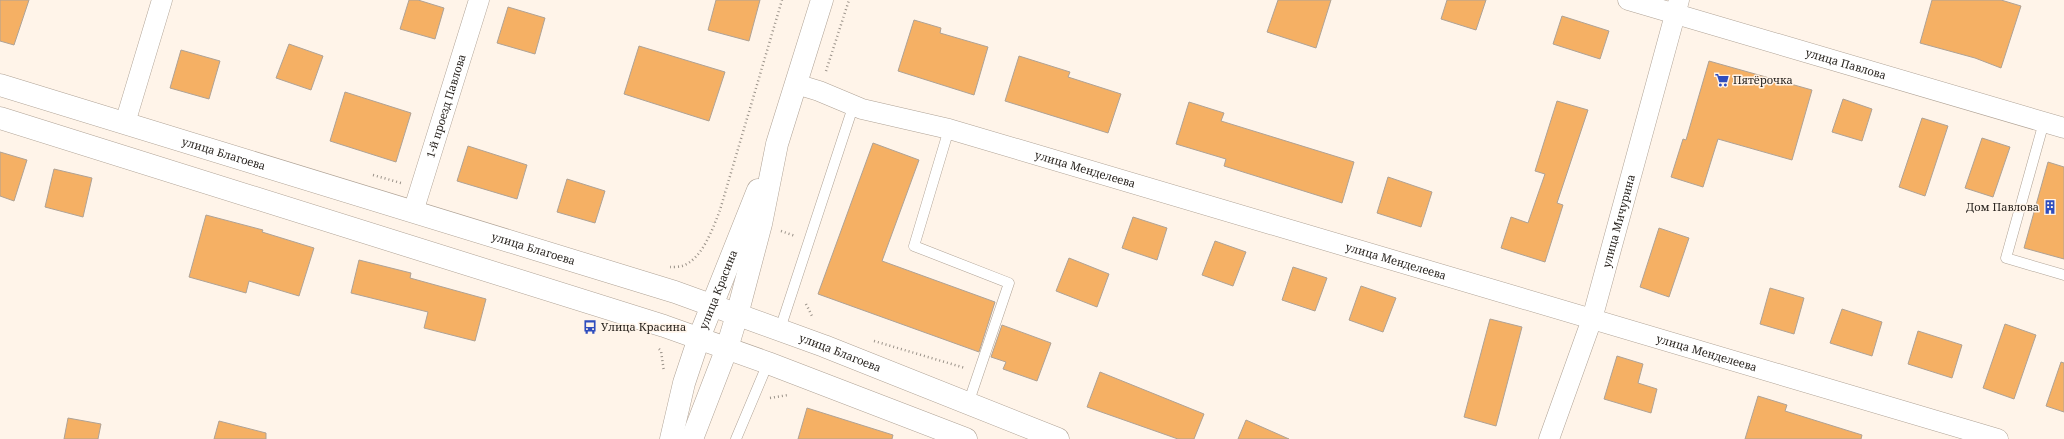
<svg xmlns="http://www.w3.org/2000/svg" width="2064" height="439" viewBox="0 0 2064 439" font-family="'Noto Serif',serif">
<rect width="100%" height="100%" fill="#fff4e9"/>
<!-- building -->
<g fill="#f5b064" stroke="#afa295">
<polygon points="0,0 29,0 14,45 0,41"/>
<polygon points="409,0 418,0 444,8 435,39 400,29"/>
<polygon points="716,0 760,0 749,41 708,30"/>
<polygon points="1278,0 1331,0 1316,48 1267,32"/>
<polygon points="1447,0 1486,0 1476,30 1441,19"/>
<polygon points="1932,0 2001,0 2021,6 2001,68 1975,58 1920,43"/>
<polygon points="508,7 545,18 535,54 497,43"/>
<polygon points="1562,16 1609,31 1600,59 1553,44"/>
<polygon points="914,20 941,28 940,33 988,47 974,95 898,71"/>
<polygon points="289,44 323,56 311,90 276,78"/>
<polygon points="639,46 725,72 709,121 624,94"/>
<polygon points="181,50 220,61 209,99 170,88"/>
<polygon points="1019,56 1070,72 1068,77 1121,94 1108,133 1005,101"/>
<polygon points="1709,61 1812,90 1792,160 1718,139 1703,187 1671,177 1683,139 1686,140"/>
<polygon points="345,92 411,113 396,162 330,141"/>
<polygon points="1843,99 1872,109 1862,141 1832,132"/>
<polygon points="1557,101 1588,110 1557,203 1563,205 1545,262 1501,248 1511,217 1528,223 1545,174 1535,171"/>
<polygon points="1189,102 1224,113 1221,121 1354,162 1342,203 1224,166 1226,159 1176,144"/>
<polygon points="1922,118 1948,126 1925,196 1899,187"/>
<polygon points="1982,138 2010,147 1993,197 1965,188"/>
<polygon points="873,143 919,160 882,261 995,302 979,352 818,294"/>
<polygon points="468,146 527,165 517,199 457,181"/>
<polygon points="0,152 27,160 14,201 0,196"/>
<polygon points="2048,162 2064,167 2064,259 2024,248"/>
<polygon points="54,169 92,178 83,217 45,207"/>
<polygon points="1388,177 1432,192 1421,227 1377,213"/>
<polygon points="567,179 605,191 595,223 557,212"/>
<polygon points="206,215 263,230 262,232 314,248 299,296 249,281 246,293 189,277"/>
<polygon points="1133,217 1167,228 1157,260 1122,248"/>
<polygon points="1659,228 1689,238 1669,297 1640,287"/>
<polygon points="1215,241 1246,252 1233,286 1202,275"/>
<polygon points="1069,258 1109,274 1097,307 1056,291"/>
<polygon points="359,260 411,273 410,278 486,299 475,341 424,328 428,312 351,293"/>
<polygon points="1293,267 1327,278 1315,311 1282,300"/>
<polygon points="1361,286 1396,298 1383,332 1349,320"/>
<polygon points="1770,288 1804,298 1794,334 1760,324"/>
<polygon points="1842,309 1882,322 1872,356 1830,343"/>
<polygon points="1490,319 1522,327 1496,426 1464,417"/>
<polygon points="2005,324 2036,335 2014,399 1983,388"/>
<polygon points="1002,325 1051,343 1037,381 1003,369 1006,362 991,357"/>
<polygon points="1918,331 1962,345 1952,378 1908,364"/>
<polygon points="1617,356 1643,364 1638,383 1657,389 1651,413 1604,399"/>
<polygon points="2061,362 2064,363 2064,412 2046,406"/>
<polygon points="1100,372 1204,414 1194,439 1178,439 1087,407"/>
<polygon points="1758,396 1787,405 1785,411 1862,435 1861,439 1745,439"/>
<polygon points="807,408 893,435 892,439 798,439"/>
<polygon points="68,418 101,424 98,439 64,439"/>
<polygon points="1246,420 1289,439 1238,439"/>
<polygon points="219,421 266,433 266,439 214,439"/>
</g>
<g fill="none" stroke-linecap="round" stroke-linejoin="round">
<defs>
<g id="service">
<polyline points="2044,122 2006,258 2064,275"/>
<polyline points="949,129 914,246 1009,283 968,404"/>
<polyline points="780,329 853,107"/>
<polyline points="736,439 768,363"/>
</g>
<g id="minor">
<path id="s1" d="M 1628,0 L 2064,128"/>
<path id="s2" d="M 796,84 L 819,91 L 862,109 L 949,129 L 1998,439"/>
<polyline points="125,123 162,0"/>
<path id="s3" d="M 413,212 L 479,0"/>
<path id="s4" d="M 1549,439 L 1592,319 L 1679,0"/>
</g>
<g id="secondary">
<path id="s5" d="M 0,85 L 675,292 L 824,346 L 1058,439"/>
<polyline points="0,118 664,326 768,363 966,439"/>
<path id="s6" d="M 671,439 L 684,383 L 699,338 L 758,190"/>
<polyline points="692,439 727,348 737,315 761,224 777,144 822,0"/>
</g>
</defs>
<!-- service casing -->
<use href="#service" stroke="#afa295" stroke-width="11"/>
<!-- minor casing -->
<use href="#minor" stroke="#afa295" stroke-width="21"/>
<!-- secondary casing -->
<use href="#secondary" stroke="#afa295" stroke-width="23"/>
<!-- path -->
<g stroke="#9a9289" stroke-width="2.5" stroke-dasharray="1 3" stroke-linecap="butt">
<polyline points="826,71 849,0"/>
<polyline points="373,175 401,183"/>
<polyline points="781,231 795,236"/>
<path d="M 670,267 C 673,267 678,267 682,266 C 702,260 713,228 720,210 L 782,0"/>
<polyline points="806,304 813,318"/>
<polyline points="874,341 965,368"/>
<polyline points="659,349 661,351 664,372"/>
<polyline points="770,398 788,395"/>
</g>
<!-- service -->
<use href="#service" stroke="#fff" stroke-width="10"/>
<!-- minor -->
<use href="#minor" stroke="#fff" stroke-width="20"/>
<!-- secondary -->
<use href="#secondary" stroke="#fff" stroke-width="22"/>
</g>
<!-- icons -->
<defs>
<symbol id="supermarket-bare" viewBox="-9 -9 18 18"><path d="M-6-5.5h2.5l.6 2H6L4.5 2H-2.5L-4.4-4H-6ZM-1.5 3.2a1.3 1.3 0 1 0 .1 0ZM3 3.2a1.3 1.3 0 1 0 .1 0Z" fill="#2f4dbe" stroke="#fff4e9" stroke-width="2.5" paint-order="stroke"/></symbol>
<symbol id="building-bare" viewBox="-9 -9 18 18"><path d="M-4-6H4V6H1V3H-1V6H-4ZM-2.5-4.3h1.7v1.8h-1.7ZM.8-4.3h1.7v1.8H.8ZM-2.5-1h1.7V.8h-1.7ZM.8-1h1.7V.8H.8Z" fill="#2f4dbe" stroke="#fff4e9" stroke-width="2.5" paint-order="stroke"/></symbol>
<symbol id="bus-bare" viewBox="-9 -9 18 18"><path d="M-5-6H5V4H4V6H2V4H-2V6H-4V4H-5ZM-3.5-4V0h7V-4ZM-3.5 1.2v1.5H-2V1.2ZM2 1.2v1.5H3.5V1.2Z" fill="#2f4dbe" stroke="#fff4e9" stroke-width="2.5" paint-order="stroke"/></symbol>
</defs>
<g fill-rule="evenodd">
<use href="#supermarket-bare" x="1712" y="70" width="20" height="20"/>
<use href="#building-bare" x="2040" y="197" width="20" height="20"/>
<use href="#bus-bare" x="580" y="317" width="20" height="20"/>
</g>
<g text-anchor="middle" stroke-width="3" stroke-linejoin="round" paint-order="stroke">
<!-- street labels -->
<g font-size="11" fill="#2a2520" stroke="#fff4e9">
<text dy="4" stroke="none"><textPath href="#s1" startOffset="227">улица Павлова</textPath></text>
<text dy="4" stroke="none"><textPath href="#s3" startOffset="111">1-й проезд Павлова</textPath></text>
<text dy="4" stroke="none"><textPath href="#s5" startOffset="234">улица Благоева</textPath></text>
<text dy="4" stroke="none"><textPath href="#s2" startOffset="302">улица Менделеева</textPath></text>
<text dy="4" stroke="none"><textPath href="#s4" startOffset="229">улица Мичурина</textPath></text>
<text dy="4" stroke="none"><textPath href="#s5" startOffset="558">улица Благоева</textPath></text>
<text dy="4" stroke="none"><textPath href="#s2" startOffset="626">улица Менделеева</textPath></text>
<text dy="4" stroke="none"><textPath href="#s6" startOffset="157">улица Красина</textPath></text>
<text dy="4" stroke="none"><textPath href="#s5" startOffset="882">улица Благоева</textPath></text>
<text dy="4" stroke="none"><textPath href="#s2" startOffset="950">улица Менделеева</textPath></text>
</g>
<!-- poi labels -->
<g font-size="11" fill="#2a2520" stroke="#fff4e9" text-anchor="start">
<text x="1733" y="84">Пятёрочка</text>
<text x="2039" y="211" text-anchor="end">Дом Павлова</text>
<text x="601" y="331">Улица Красина</text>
</g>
</g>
</svg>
